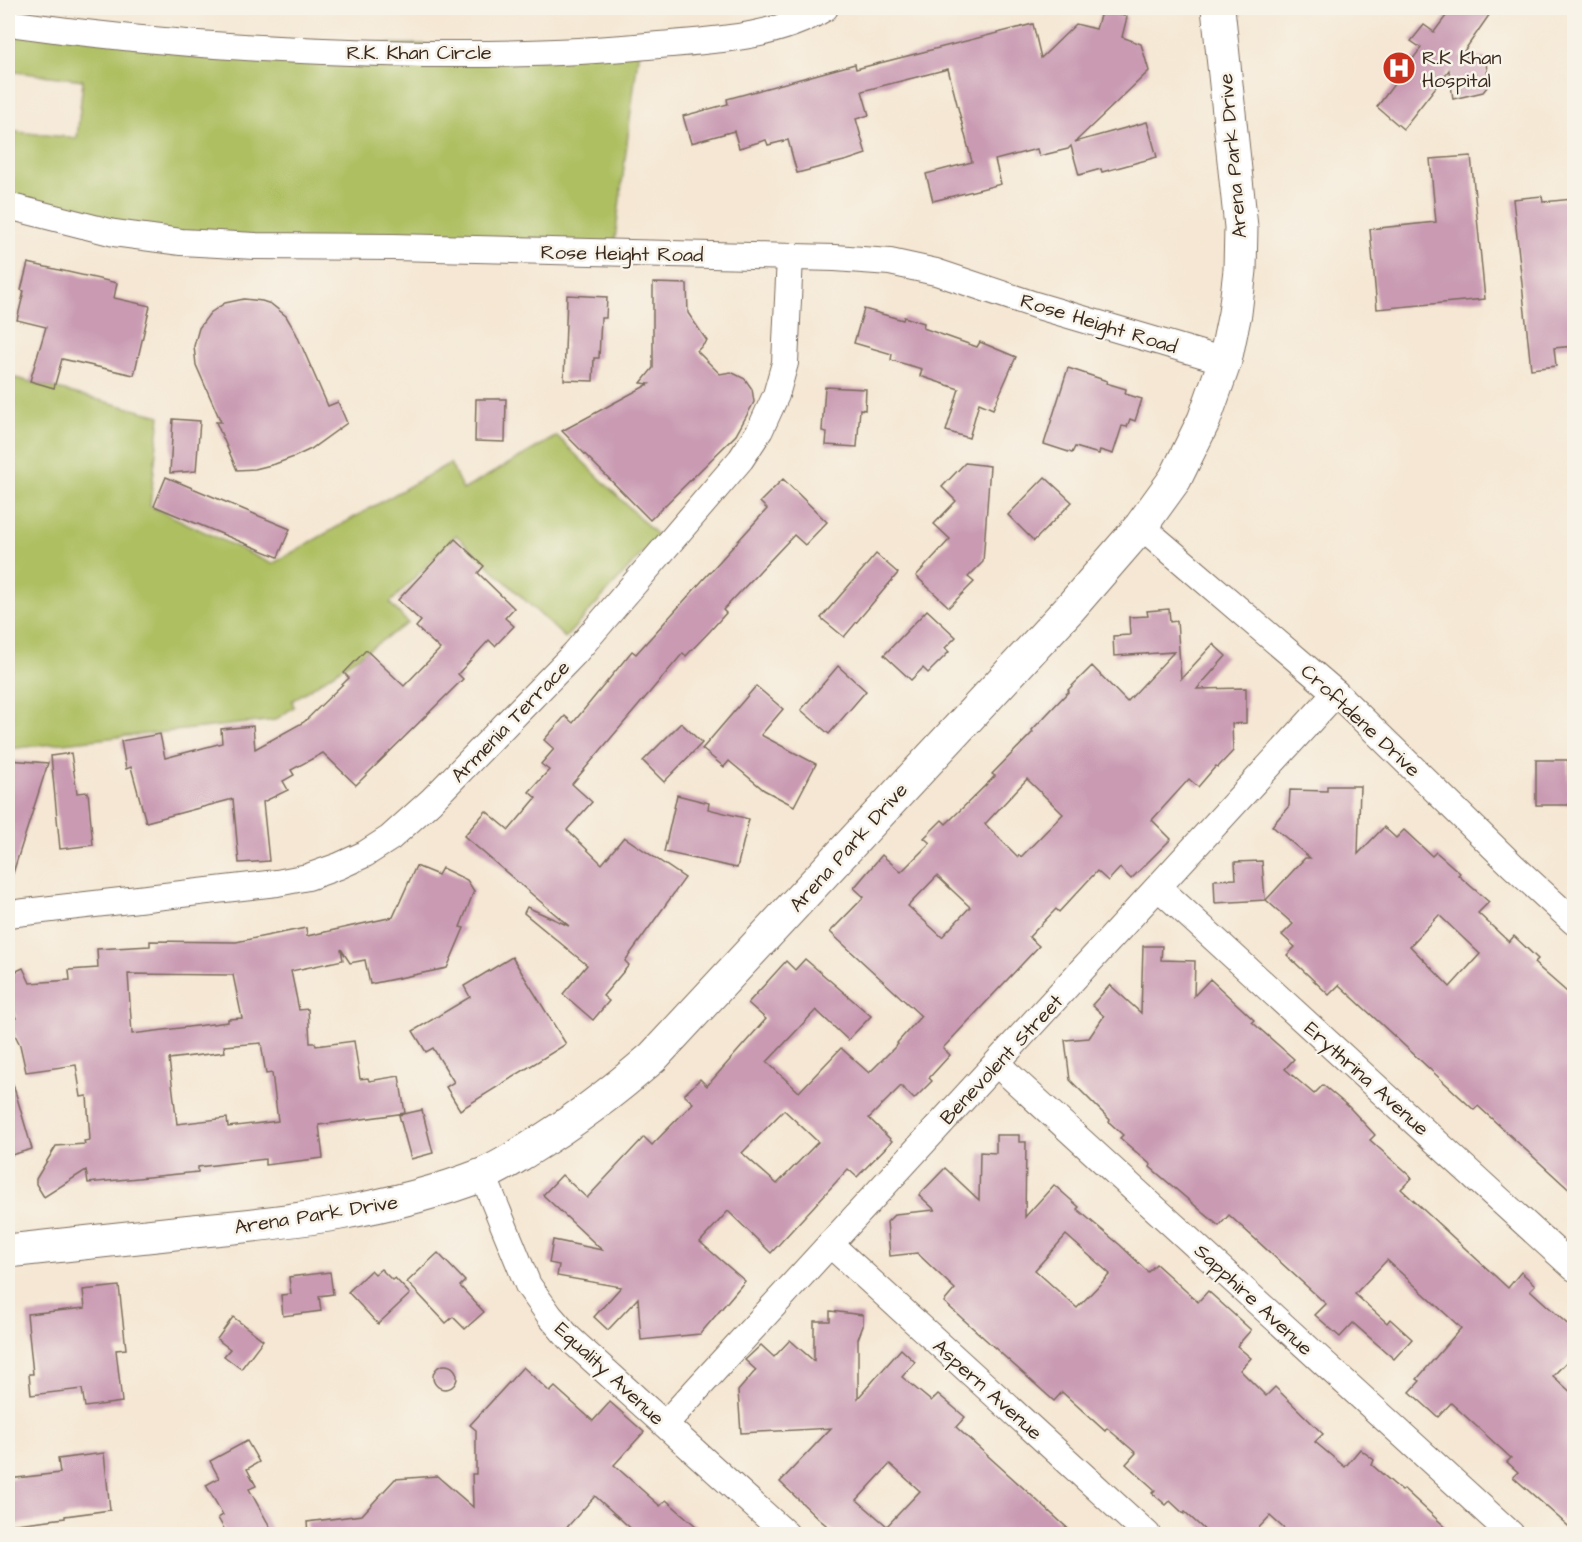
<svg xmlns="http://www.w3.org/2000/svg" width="1582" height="1542" viewBox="0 0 1582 1542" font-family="'Architects Daughter',sans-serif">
<rect width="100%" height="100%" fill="#f7f3e8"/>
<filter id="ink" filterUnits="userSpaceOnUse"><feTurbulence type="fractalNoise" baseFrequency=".0167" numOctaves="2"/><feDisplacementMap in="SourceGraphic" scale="12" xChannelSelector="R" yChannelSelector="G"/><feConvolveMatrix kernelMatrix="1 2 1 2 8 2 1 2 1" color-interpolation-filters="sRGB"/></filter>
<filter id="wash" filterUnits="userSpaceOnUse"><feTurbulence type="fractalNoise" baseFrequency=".008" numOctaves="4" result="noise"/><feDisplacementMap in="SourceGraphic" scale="24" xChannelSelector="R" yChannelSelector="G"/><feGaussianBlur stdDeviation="1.35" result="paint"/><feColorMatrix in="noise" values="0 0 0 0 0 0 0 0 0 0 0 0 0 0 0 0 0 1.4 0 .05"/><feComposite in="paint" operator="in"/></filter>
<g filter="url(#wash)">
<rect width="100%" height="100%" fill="#f5e7d3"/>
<!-- green -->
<g fill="#aebf62" stroke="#747440" stroke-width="1.5">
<polygon points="8,21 146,39 639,48 613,255 255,247 8,208 8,131 77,138 83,80 8,71"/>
<polygon points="8,376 160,416 150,506 272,564 450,463 463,490 557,436 658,536 565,638 456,535 390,603 408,623 292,701 294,707 275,720 8,749"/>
</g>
<g id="blocks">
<!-- building -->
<g fill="#c99ab2" fill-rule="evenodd">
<polygon points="1452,8 1494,8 1460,57 1485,56 1488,77 1492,81 1483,92 1453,99 1449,70 1403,129 1377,107 1421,48 1411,41 1424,25 1434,32"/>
<polygon points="1102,9 1127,17 1122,37 1141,44 1149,71 1075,142 1147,122 1157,157 1102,172 1101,169 1079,175 1071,146 1068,149 1039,156 1037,149 995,160 1001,184 933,201 926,174 972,162 948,69 862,91 869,115 856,119 866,154 848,160 797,173 788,140 768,145 766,140 739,148 734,131 691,143 683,116 728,104 727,99 855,64 856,69 1033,24 1041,58 1076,24 1096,29"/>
<polygon points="1471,156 1485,299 1377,309 1370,229 1436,222 1430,159"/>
<polygon points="1542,196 1543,202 1573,199 1575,217 1575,346 1554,348 1556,366 1531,369 1513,199"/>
<polygon points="28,263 117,283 114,298 150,306 134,375 62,359 54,388 30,381 46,327 17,320 24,291 21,290"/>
<polygon points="653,283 687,284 688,313 707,341 697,351 720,374 731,372 745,379 752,389 754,402 736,435 650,520 562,431 649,384 641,383 653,368"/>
<polygon points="567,295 607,297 606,318 601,318 599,358 594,358 593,381 564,380"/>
<polygon points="244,299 262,301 271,304 286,316 296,333 328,406 338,402 347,423 311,449 294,457 275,464 255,469 237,470 216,422 221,422 196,365 194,346 199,328 210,313 225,303"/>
<polygon points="864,309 903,320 904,317 924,323 923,328 977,347 980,342 1016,357 993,409 979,403 969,438 946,431 959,389 920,376 922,369 891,360 892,354 854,343"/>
<polygon points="1068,368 1107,381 1106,383 1126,389 1125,394 1142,399 1135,421 1130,419 1127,427 1122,426 1113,454 1100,450 1099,454 1075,447 1072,453 1044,444"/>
<polygon points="825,387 866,389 865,410 860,409 857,447 826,445 827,432 822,431"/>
<polygon points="476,399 506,399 505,442 475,441"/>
<polygon points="173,419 200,421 196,471 170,473"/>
<polygon points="965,463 990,466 983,562 968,577 974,582 949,607 916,576 950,539 934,524 956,501 942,487"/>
<polygon points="166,477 290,529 278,557 154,506"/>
<polygon points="1045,477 1072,502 1034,541 1008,515"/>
<polygon points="783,479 827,522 805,545 794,535 723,610 726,613 710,631 686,656 683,653 572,784 592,802 567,830 602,864 624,837 685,878 625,961 629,965 603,996 609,1001 593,1020 563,994 587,965 524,913 527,907 569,926 464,836 486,811 509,830 536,798 529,792 549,770 541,764 554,749 544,740 565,716 573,723 632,651 636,654 767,509 760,502"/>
<polygon points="455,539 484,566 478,573 514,608 505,618 514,626 495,646 489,640 458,674 463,679 356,785 323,753 291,770 294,775 283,781 288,790 263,802 269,861 239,863 233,799 146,822 131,767 126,769 121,741 160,734 165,758 222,743 221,729 253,726 255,749 304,722 349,678 344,673 366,650 404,686 440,649 416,627 421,621 398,600"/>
<polygon points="876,554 898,573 844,637 821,618"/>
<path d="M 1169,609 L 1170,622 L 1177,621 L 1181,679 L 1213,644 L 1226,656 L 1197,689 L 1246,688 L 1246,723 L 1232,724 L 1233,751 L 1218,767 L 1216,766 L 1198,787 L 1189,779 L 1152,820 L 1171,839 L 1131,879 L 1120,868 L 1108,881 L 1097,871 L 1059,912 L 1056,909 L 1029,937 L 1039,946 L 943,1048 L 950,1055 L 929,1078 L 932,1081 L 914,1099 L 901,1086 L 869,1118 L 892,1141 L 857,1177 L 848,1169 L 771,1253 L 728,1211 L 700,1242 L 745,1281 L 700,1334 L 641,1340 L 638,1298 L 608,1330 L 594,1317 L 621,1287 L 557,1276 L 559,1265 L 549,1263 L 553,1240 L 602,1250 L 543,1195 L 562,1175 L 587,1198 L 644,1137 L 652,1145 L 693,1103 L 684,1095 L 700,1079 L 707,1086 L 766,1019 L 748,1003 L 786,961 L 795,970 L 805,959 L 871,1016 L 848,1040 L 816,1010 L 767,1062 L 799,1092 L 841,1048 L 869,1073 L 898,1044 L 897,1043 L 921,1016 L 830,932 L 864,897 L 854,888 L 882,855 L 901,872 L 930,843 L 924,838 L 942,820 L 946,824 L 995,776 L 992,774 L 1033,732 L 1032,730 L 1069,691 L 1068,690 L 1092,666 L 1127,702 L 1174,652 L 1114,656 L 1113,636 L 1130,635 L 1129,617 L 1148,616 L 1147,611 ZM 1027,779 L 1063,814 L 1021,857 L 1019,855 L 1018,857 L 985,824 ZM 937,876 L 970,907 L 942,937 L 908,906 ZM 784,1110 L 818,1142 L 777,1184 L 742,1153 Z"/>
<polygon points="927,610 956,637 945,648 949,652 928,673 923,668 911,680 884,655"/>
<polygon points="838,666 866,691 829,734 801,710"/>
<polygon points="756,686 783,709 761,735 816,764 794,806 764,790 729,761 724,767 702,749"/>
<polygon points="681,723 702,743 664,782 643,761"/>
<polygon points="71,753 77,793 88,792 93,845 60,849 51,756"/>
<polygon points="8,760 48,763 12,876 8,875"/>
<polygon points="1536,760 1568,760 1569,805 1536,805"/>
<path d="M 1327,786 L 1360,786 L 1358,854 L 1384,827 L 1396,838 L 1404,830 L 1432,856 L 1436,852 L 1460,873 L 1458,875 L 1489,902 L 1478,913 L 1509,942 L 1514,936 L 1538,959 L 1534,963 L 1575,999 L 1575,1195 L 1478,1106 L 1474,1110 L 1339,985 L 1329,995 L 1287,955 L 1295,947 L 1282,935 L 1293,924 L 1266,900 L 1305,858 L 1310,858 L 1272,826 L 1289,806 L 1290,790 L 1327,791 ZM 1439,915 L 1480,954 L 1450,987 L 1410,946 Z"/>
<polygon points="677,795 709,803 708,809 749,819 737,868 664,852"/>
<polygon points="1262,861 1265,900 1215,903 1214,880 1236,879 1235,862"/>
<path d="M 416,866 L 438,875 L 442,868 L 467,880 L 474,891 L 460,927 L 464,928 L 447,968 L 370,984 L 365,960 L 350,963 L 341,949 L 343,960 L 291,971 L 299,1010 L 308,1009 L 310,1043 L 315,1043 L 316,1046 L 354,1041 L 360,1079 L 368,1078 L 369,1081 L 399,1076 L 405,1113 L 319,1125 L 323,1158 L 265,1165 L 265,1159 L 198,1167 L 198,1172 L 88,1183 L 86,1170 L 44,1197 L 36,1184 L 36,1179 L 56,1146 L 85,1144 L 84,1141 L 90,1140 L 87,1096 L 81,1097 L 76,1065 L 26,1072 L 20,1045 L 8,1021 L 16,1018 L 8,999 L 8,975 L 23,968 L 30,983 L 70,980 L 69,970 L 98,968 L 97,949 L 150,946 L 150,941 L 236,942 L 306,928 L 307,936 L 393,917 ZM 128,974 L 233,975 L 242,1018 L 228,1019 L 228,1022 L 132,1034 ZM 261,1043 L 266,1074 L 272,1073 L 278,1121 L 228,1127 L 227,1118 L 177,1124 L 169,1059 L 225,1052 L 224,1046 Z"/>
<polygon points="1143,946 1162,946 1161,960 1195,961 1194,996 1210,979 1254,1020 1252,1022 1294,1059 1285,1069 1314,1094 1323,1085 1349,1107 1375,1135 1370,1140 1412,1178 1401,1189 1508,1288 1521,1272 1535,1285 1530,1290 1575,1331 1575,1353 1553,1376 1575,1396 1575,1532 1513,1477 1518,1472 1507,1462 1511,1458 1451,1403 1438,1417 1410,1392 1420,1381 1417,1379 1461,1328 1387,1260 1355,1294 1387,1323 1390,1319 1412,1339 1394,1359 1353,1323 1340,1337 1315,1315 1326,1304 1229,1215 1219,1226 1150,1167 1151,1165 1120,1138 1123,1135 1109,1122 1110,1120 1070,1080 1065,1040 1089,1038 1104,1016 1092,1005 1110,985 1141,1013"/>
<polygon points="512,957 566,1044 460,1110 446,1087 454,1082 433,1048 426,1052 413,1031 470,997 464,986"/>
<polygon points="13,1084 32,1149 8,1156 8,1085"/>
<polygon points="422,1110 433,1153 411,1159 399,1115"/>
<path d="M 996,1135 L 1019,1135 L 1019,1142 L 1026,1142 L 1025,1217 L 1054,1185 L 1079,1207 L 1077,1209 L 1120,1245 L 1148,1272 L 1156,1264 L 1198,1302 L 1208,1291 L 1251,1330 L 1237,1346 L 1251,1358 L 1240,1370 L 1266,1396 L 1275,1387 L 1323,1434 L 1315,1442 L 1345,1467 L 1360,1449 L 1374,1460 L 1372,1465 L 1402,1491 L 1404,1489 L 1453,1534 L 1290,1534 L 1270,1516 L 1253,1534 L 1209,1534 L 1185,1512 L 1184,1514 L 1170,1501 L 1166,1505 L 1152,1493 L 1155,1490 L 1126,1464 L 1136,1453 L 1107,1428 L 1105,1431 L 1062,1392 L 1054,1401 L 944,1302 L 955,1289 L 917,1253 L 890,1256 L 887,1222 L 895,1214 L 935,1210 L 919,1195 L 945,1168 L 979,1200 L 980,1152 L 996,1153 ZM 1066,1235 L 1110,1274 L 1077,1308 L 1035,1270 Z"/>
<polygon points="438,1253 465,1281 460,1286 484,1312 465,1329 453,1317 446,1323 407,1282"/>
<polygon points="381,1269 392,1280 395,1278 410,1294 378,1324 348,1292 371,1270 375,1274"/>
<polygon points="330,1272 333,1294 319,1296 321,1311 283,1316 281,1295 291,1294 289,1277"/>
<polygon points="119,1286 126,1349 116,1350 122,1402 85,1407 82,1389 31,1395 29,1374 33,1374 27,1314 85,1308 83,1290"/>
<path d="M 830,1311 L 863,1315 L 863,1326 L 858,1339 L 858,1398 L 901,1349 L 915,1362 L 902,1377 L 931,1401 L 938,1394 L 965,1417 L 956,1427 L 1074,1534 L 837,1534 L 820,1520 L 780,1482 L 831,1428 L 741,1433 L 738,1391 L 756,1370 L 745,1360 L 761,1345 L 774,1357 L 790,1340 L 814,1361 L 814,1321 L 830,1321 ZM 890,1464 L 920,1491 L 887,1526 L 857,1500 Z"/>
<polygon points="233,1317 263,1340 241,1369 224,1356 230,1349 217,1339"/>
<circle cx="445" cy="1377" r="12"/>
<polygon points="523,1367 550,1392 555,1387 593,1421 610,1402 644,1432 614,1465 660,1506 666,1500 705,1534 637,1534 595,1496 561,1534 308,1534 307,1522 362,1515 395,1479 437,1476 473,1507 472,1474 476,1474 476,1430 470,1425"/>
<polygon points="247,1441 259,1462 247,1469 256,1486 249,1489 274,1534 227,1534 218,1518 223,1515 206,1485 219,1478 210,1461"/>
<polygon points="104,1453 110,1510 65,1516 65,1518 8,1525 8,1479 60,1473 58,1459"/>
</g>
</g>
</g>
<g filter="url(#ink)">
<use href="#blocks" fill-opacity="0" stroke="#7c6c5d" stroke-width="1.5"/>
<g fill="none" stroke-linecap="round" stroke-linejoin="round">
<defs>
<g id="street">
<path d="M 8,23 C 112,38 217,47 323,51 C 435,56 547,56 659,45 C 715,40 776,38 825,8"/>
<polyline points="8,206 114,233 181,242 255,246 393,247 835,258 890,262 936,272 1035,305 1225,361"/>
<polyline points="1141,526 1336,693 1513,866 1574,922"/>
<polyline points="1159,888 1574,1268"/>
<polyline points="8,914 277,883 308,877 339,866 365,854 390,838 431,801 575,653 741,459 760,430 776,395 785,363 790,257"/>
<polyline points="997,1064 1511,1534"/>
<polyline points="483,1175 528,1285 550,1316 569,1338 786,1534"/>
<polyline points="830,1244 1147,1534"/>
<polyline points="665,1424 1336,693"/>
</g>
<path id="secondary" d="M 8,1251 C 69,1244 131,1238 193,1231 C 290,1222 390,1211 482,1175 C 498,1169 514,1158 529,1149 C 575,1121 613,1092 653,1057 L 1070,608 L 1141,526 L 1175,479 L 1204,420 L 1225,361 L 1235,313 L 1240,270 L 1241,227 L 1218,8"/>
</defs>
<!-- street casing -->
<use href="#street" stroke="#7c6c5d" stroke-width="28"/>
<!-- secondary casing -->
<use href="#secondary" stroke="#7c6c5d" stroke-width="35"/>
<!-- street -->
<use href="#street" stroke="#fff" stroke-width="26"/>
<!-- secondary -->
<use href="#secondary" stroke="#fff" stroke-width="33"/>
</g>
</g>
<!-- icons -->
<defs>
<symbol id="hospital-disc" viewBox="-11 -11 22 22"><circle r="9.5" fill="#c8321e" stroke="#f7f3e8"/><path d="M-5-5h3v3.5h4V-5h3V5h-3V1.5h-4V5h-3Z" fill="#fff"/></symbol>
</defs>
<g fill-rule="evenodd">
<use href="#hospital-disc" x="1380" y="49" width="38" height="38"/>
</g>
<g text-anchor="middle" stroke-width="5" stroke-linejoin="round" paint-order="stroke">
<!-- street labels -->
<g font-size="20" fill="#3b2a1e" stroke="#f7f3e8">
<text x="419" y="59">R.K. Khan Circle</text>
<text transform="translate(1232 156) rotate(-95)" y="7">Arena Park Drive</text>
<text transform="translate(622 253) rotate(1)" y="7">Rose Height Road</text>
<text transform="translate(1099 323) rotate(17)" y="7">Rose Height Road</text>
<text transform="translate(1361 720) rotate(43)" y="7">Croftdene Drive</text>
<text transform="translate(510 721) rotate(-46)" y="7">Armenia Terrace</text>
<text transform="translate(848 847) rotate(-48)" y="7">Arena Park Drive</text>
<text transform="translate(1001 1059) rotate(-47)" y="7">Benevolent Street</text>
<text transform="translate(1367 1078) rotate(42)" y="7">Erythrina Avenue</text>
<text transform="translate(316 1214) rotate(-9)" y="7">Arena Park Drive</text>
<text transform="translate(1254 1299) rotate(43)" y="7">Sapphire Avenue</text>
<text transform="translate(610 1373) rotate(43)" y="7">Equality Avenue</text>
<text transform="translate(988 1389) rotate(42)" y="7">Aspern Avenue</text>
</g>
<!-- poi labels -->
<g font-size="20" fill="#3b2a1e" stroke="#f7f3e8" text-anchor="start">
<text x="1422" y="64">R.K Khan<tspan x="1422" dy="23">Hospital</tspan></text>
</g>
</g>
<!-- margin -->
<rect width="1582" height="1542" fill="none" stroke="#f7f3e8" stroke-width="30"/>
</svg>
